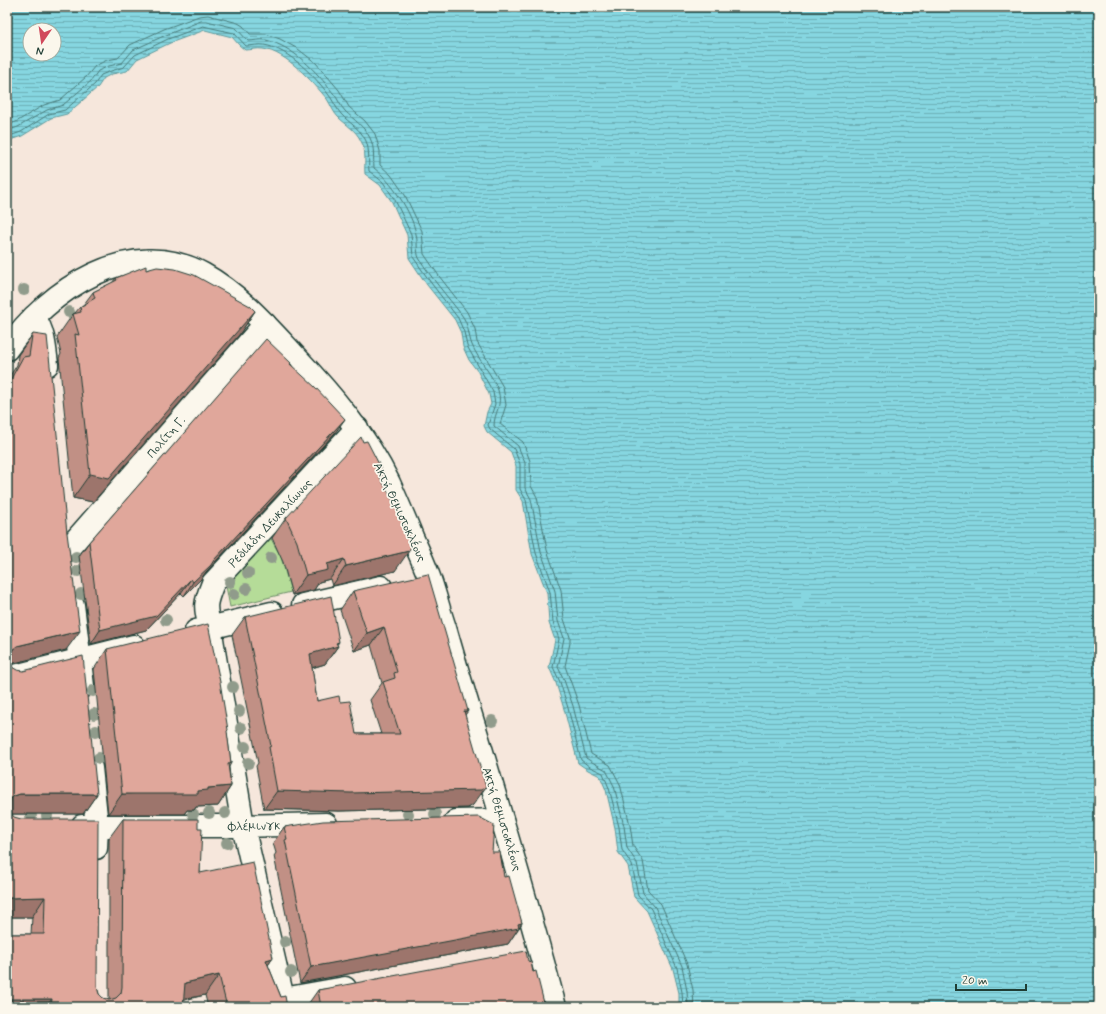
<svg xmlns="http://www.w3.org/2000/svg" width="1106" height="1014" viewBox="0 0 1106 1014" font-family="Mynerve,sans-serif">
<defs>
<pattern id="water-rules" width="6" height="5" patternUnits="userSpaceOnUse"><rect width="6" height="5" fill="#86d6e0"/><path d="M0 2.5h6" fill="none" stroke="#6dafb6"/></pattern>
</defs>
<rect width="100%" height="100%" fill="#f6e7dc"/>
<filter id="ink" filterUnits="userSpaceOnUse"><feTurbulence type="fractalNoise" baseFrequency=".025" numOctaves="2"/><feDisplacementMap in="SourceGraphic" scale="8" xChannelSelector="R" yChannelSelector="G"/><feConvolveMatrix kernelMatrix="1 2 1 2 8 2 1 2 1" color-interpolation-filters="sRGB"/></filter>
<g filter="url(#ink)">
<!-- park -->
<polygon fill="#b5dc98" stroke="#6a8c66" points="269,535 281,557 291,592 230,607 225,581"/>
<!-- water -->
<path fill="url(#water-rules)" stroke="#5d999b" fill-rule="evenodd" d="M 7,7 L 1099,7 L 1099,1007 L 679,1007 L 679,993 L 673,969 L 647,911 L 634,897 L 628,866 L 618,852 L 615,828 L 606,790 L 600,776 L 588,770 L 578,763 L 564,709 L 556,683 L 549,667 L 555,640 L 549,623 L 547,593 L 532,554 L 523,501 L 516,490 L 516,466 L 511,452 L 487,432 L 484,426 L 487,412 L 491,404 L 489,394 L 478,372 L 469,360 L 463,347 L 461,333 L 455,320 L 427,285 L 409,258 L 407,235 L 392,202 L 380,185 L 365,174 C 364,163 367,151 361,141 C 356,130 346,125 338,117 C 333,112 331,105 327,99 C 313,82 286,52 263,49 C 257,48 251,50 245,50 L 239,45 L 232,37 L 205,30 L 170,43 L 137,59 L 127,71 L 112,74 L 104,78 L 98,87 L 67,114 L 51,118 L 22,136 L 7,141 ZM 30,30 L 54,30 L 54,54 L 30,54 Z"/>
<g fill="none" stroke-linecap="round" stroke-linejoin="round">
<!-- shore -->
<g stroke="#487a79" stroke-width="1">
<polyline points="7,125 16,122 44,105 60,100 86,77 95,66 107,60 118,58 130,45 164,29 199,16 208,15 238,23 243,26 250,34 266,34 280,39 298,49 316,63 339,90 349,107 365,121 375,134 380,151 380,165 391,175 405,195 422,231 424,254 439,276 467,312 475,329 477,342 503,387 506,405 500,424 523,442 530,461 531,486 537,497 547,550 561,590 564,619 570,637 570,643 565,666 579,705 591,754 610,765 620,784 630,825 633,846 643,861 648,890 661,904 687,964 693,990 694,1007"/>
<path d="M 7,131 L 18,127 L 47,110 L 63,105 L 91,81 L 98,71 L 109,66 L 122,63 L 133,50 L 166,35 L 201,21 L 207,21 L 236,28 L 248,41 C 253,41 260,39 266,40 C 294,47 316,71 333,93 C 338,98 340,106 345,111 C 354,120 364,126 370,138 C 375,148 373,158 374,168 C 391,181 412,212 416,234 C 418,241 416,251 419,258 C 431,278 447,296 461,314 C 469,324 468,335 472,345 C 479,361 492,374 498,390 C 503,406 494,412 494,426 L 518,446 L 525,463 L 525,488 L 531,499 L 541,552 L 555,591 L 558,621 L 564,638 L 558,667 L 564,680 L 573,706 L 586,758 L 592,762 L 606,770 L 614,786 L 624,826 L 627,848 L 637,863 L 643,893 L 655,907 L 682,966 L 687,991 L 688,1007"/>
<path d="M 7,137 L 21,132 L 49,114 L 65,110 L 95,84 L 101,75 L 111,71 L 124,67 L 135,55 L 168,39 L 203,26 L 234,33 L 246,46 C 252,46 259,44 264,45 C 289,49 317,78 331,98 C 334,103 337,109 341,114 C 349,123 361,129 366,141 C 370,151 368,161 369,171 L 383,182 L 395,200 L 411,234 L 413,257 L 431,283 L 458,318 L 464,332 L 467,346 L 493,392 L 495,404 L 488,425 L 490,429 L 514,449 L 520,464 L 520,489 L 526,500 L 536,553 L 550,592 L 553,622 L 559,639 L 553,667 L 560,682 L 568,708 L 581,760 L 590,767 L 603,773 L 609,788 L 619,827 L 622,850 L 632,865 L 638,895 L 651,909 L 677,968 L 682,992 L 683,1007"/>
</g>
<defs>
<g id="minor">
<path d="M 34,317 C 44,331 45,348 47,365"/>
<polyline points="66,551 265,324"/>
<polyline points="73,605 83,686"/>
<polyline points="303,605 381,587"/>
<polyline points="196,631 272,613"/>
<polyline points="7,678 134,646"/>
<polyline points="91,768 97,826 96,848"/>
<polyline points="456,821 502,820"/>
<polyline points="82,826 243,826 326,824"/>
<polyline points="283,999 345,988"/>
<path d="M 285,1007 L 243,826 L 210,627 C 204,606 205,603 213,583 L 357,428"/>
</g>
<path id="secondary" d="M 7,349 C 48,290 131,234 203,274 C 239,294 267,326 294,355 C 331,394 366,435 389,483 C 397,501 405,519 412,537 C 418,550 424,563 429,577 C 435,593 439,611 445,628 C 456,667 468,706 480,745 C 506,832 532,919 555,1007"/>
</defs>
<!-- minor casing -->
<use href="#minor" stroke="#1f3d34" stroke-width="25"/>
<!-- secondary casing -->
<use href="#secondary" stroke="#1f3d34" stroke-width="25"/>
<!-- minor -->
<use href="#minor" stroke="#fbf7ec" stroke-width="22"/>
<!-- secondary -->
<use href="#secondary" stroke="#fbf7ec" stroke-width="22"/>
</g>
<!-- trees -->
<g fill="#909b8b">
<circle cx="24" cy="290" r="6"/>
<circle cx="69" cy="312" r="6"/>
<circle cx="76" cy="557" r="6"/>
<circle cx="271" cy="558" r="6"/>
<circle cx="78" cy="571" r="6"/>
<circle cx="248" cy="573" r="6"/>
<circle cx="230" cy="582" r="6"/>
<circle cx="246" cy="589" r="6"/>
<circle cx="81" cy="594" r="6"/>
<circle cx="234" cy="594" r="6"/>
<circle cx="166" cy="620" r="6"/>
<circle cx="233" cy="687" r="6"/>
<circle cx="93" cy="691" r="6"/>
<circle cx="239" cy="711" r="6"/>
<circle cx="94" cy="714" r="6"/>
<circle cx="492" cy="721" r="6"/>
<circle cx="241" cy="728" r="6"/>
<circle cx="96" cy="731" r="6"/>
<circle cx="245" cy="747" r="6"/>
<circle cx="99" cy="758" r="6"/>
<circle cx="248" cy="763" r="6"/>
<circle cx="209" cy="813" r="6"/>
<circle cx="225" cy="813" r="6"/>
<circle cx="193" cy="814" r="6"/>
<circle cx="408" cy="814" r="6"/>
<circle cx="435" cy="814" r="6"/>
<circle cx="31" cy="816" r="6"/>
<circle cx="47" cy="816" r="6"/>
<circle cx="227" cy="843" r="6"/>
<circle cx="285" cy="942" r="6"/>
<circle cx="291" cy="972" r="6"/>
</g>
<!-- wall -->
<g fill="#c19085" stroke="#1f3d34" fill-rule="evenodd">
<polygon points="146,270 255,311 239,335 93,502 73,498 59,358 61,354 57,337 73,314 75,313 80,307 84,304 93,292 112,283 116,278"/>
<path d="M 33,334 L 66,650 L 10,664 L 97,794 L 83,814 L 11,814 L 97,987 L 99,994 L 103,998 L 109,1000 L 109,838 L 123,819 L 198,828 L 200,873 L 273,958 L 268,965 L 281,997 L 287,1007 L 208,1007 L 205,995 L 184,1000 L 183,1007 L 7,1007 L 7,380 L 17,365 L 18,355 ZM 9,917 L 32,917 L 31,934 L 9,934 Z"/>
<polygon points="291,364 335,433 206,572 201,579 184,596 181,593 146,630 91,644 79,556 89,542"/>
<polygon points="384,474 381,478 395,571 332,586 330,579 319,582 314,590 292,595 283,562 272,538 286,518"/>
<polygon points="353,591 465,715 473,805 468,808 339,811 264,809 256,766 258,763 232,635 245,617 338,646 325,664 312,668 317,701 340,702 356,734 381,734 370,700 382,683 371,645 354,651 340,610"/>
<polygon points="107,649 227,733 231,763 229,767 231,786 218,806 196,807 194,810 187,810 184,814 108,814 94,669"/>
<polygon points="284,827 492,852 504,877 522,923 508,944 300,983 274,856 276,853 273,843"/>
<polygon points="528,961 544,1003 542,1007 306,1007 318,990"/>
</g>
<!-- shaded-wall -->
<g fill="#9d756c" stroke="#1f3d34">
<polygon points="255,311 239,335 93,502 73,498 90,474"/>
<polygon points="345,419 335,433 206,572 201,579 184,596 193,582"/>
<polygon points="409,551 395,571 332,586 346,566"/>
<polygon points="344,559 330,579 319,582 314,590 292,595 306,575 327,564"/>
<polygon points="191,579 181,593 146,630 91,644 100,630"/>
<polygon points="384,627 371,645 354,651 367,633"/>
<polygon points="80,631 66,650 7,665 7,657 12,650 17,646"/>
<polygon points="339,642 336,646 338,646 325,664 297,672 310,654"/>
<polygon points="464,711 468,711 455,729"/>
<polygon points="231,786 218,806 196,807 194,810 187,810 184,814 108,814 122,794 198,791 208,788"/>
<polygon points="486,787 473,805 468,808 339,811 264,809 277,791"/>
<polygon points="20,794 97,794 83,814 7,814 10,800 14,796"/>
<polygon points="45,897 32,917 7,917 9,898"/>
<polygon points="522,923 508,944 300,983 311,967"/>
<polygon points="273,958 259,978 266,960"/>
<polygon points="219,975 205,995 171,1002 185,983"/>
<polygon points="8,999 52,999 46,1007 7,1007"/>
</g>
<!-- building -->
<g fill="#e0a79b" stroke="#1f3d34" fill-rule="evenodd">
<polygon points="146,266 146,270 157,267 175,269 194,275 250,306 255,311 109,478 90,474 75,334 79,335 73,314 81,312 80,307 95,298 93,292 117,280 116,278"/>
<path d="M 33,334 L 47,336 L 67,533 L 80,631 L 17,646 L 12,650 L 9,655 L 9,661 L 12,667 L 17,670 L 23,671 L 83,656 L 97,794 L 20,794 L 14,796 L 10,800 L 8,807 L 10,812 L 14,817 L 21,819 L 98,819 L 97,987 L 99,994 L 103,998 L 109,1000 L 116,998 L 121,993 L 122,987 L 123,819 L 198,819 L 198,828 L 202,828 L 200,873 L 253,862 L 273,958 L 266,960 L 281,997 L 285,996 L 287,1007 L 227,1007 L 219,975 L 185,983 L 183,1007 L 51,1007 L 52,999 L 8,999 L 8,1007 L 7,1007 L 7,386 L 23,357 L 29,356 L 32,336 ZM 45,897 L 44,934 L 9,934 L 9,898 Z"/>
<polygon points="266,339 291,363 290,364 315,387 345,419 214,560 211,565 193,582 191,579 156,616 100,630 89,542"/>
<polygon points="361,437 363,442 367,441 384,474 380,477 399,512 413,542 409,551 346,566 344,559 327,564 328,570 306,575 297,542 286,518"/>
<polygon points="428,574 468,711 464,711 486,787 481,790 351,793 277,791 269,747 271,746 245,617 331,596 339,642 336,643 338,646 310,654 317,701 339,696 340,702 350,701 356,734 400,734 383,682 395,678 394,673 397,672 384,627 367,633 353,591"/>
<polygon points="208,624 220,682 228,730 227,731 231,763 228,764 231,786 208,788 208,790 198,791 198,794 122,794 107,649"/>
<polygon points="479,817 494,825 492,852 500,852 504,877 509,876 522,923 518,924 519,928 311,967 285,840 287,839 284,827 323,821"/>
<polygon points="526,951 528,961 531,962 533,972 536,971 544,1003 541,1004 542,1007 321,1007 318,990"/>
</g>
</g>
<g text-anchor="middle" stroke-width="3.5" stroke-linejoin="round" paint-order="stroke">
<!-- street labels -->
<g font-size="12" fill="#1f3d34" stroke="#fbf7ec">
<text transform="translate(166 437) rotate(-49)" y="4">Πολίτη Γ.</text>
<text transform="translate(400 512) rotate(65)" y="4">Ακτή Θεμιστοκλέους</text>
<text transform="translate(270 523) rotate(-47)" y="4">Ρεδιάδη Δευκαλίωνος</text>
<text transform="translate(502 819) rotate(73)" y="4">Ακτή Θεμιστοκλέους</text>
<text transform="translate(254 826) rotate(-1)" y="4">Φλέμινγκ</text>
</g>
</g>
<!-- margin -->
<rect width="1106" height="1014" fill="none" stroke="#fbf7ec" stroke-width="24"/>
<rect x="12" y="12" width="1082" height="990" fill="none" stroke="#1f3d34" stroke-width="1.5" filter="url(#ink)"/>
<!-- north arrow -->
<g transform="translate(42 42) rotate(193)"><circle r="19" fill="#fbf7ec" stroke="#a3ada2"/>
<path d="M0-3L7 15L0 10L-7 15Z" fill="#d1495b"/>
<text y="-6" font-size="11" font-weight="bold" text-anchor="middle" fill="#1f3d34">N</text>
</g>
<!-- scale -->
<path d="M956 984v6h70v-6" fill="none" stroke="#1f3d34" stroke-width="2"/>
<text x="962" y="984" font-size="12" fill="#1f3d34" stroke="#fbf7ec" stroke-width="3" paint-order="stroke">20 m</text>
</svg>
